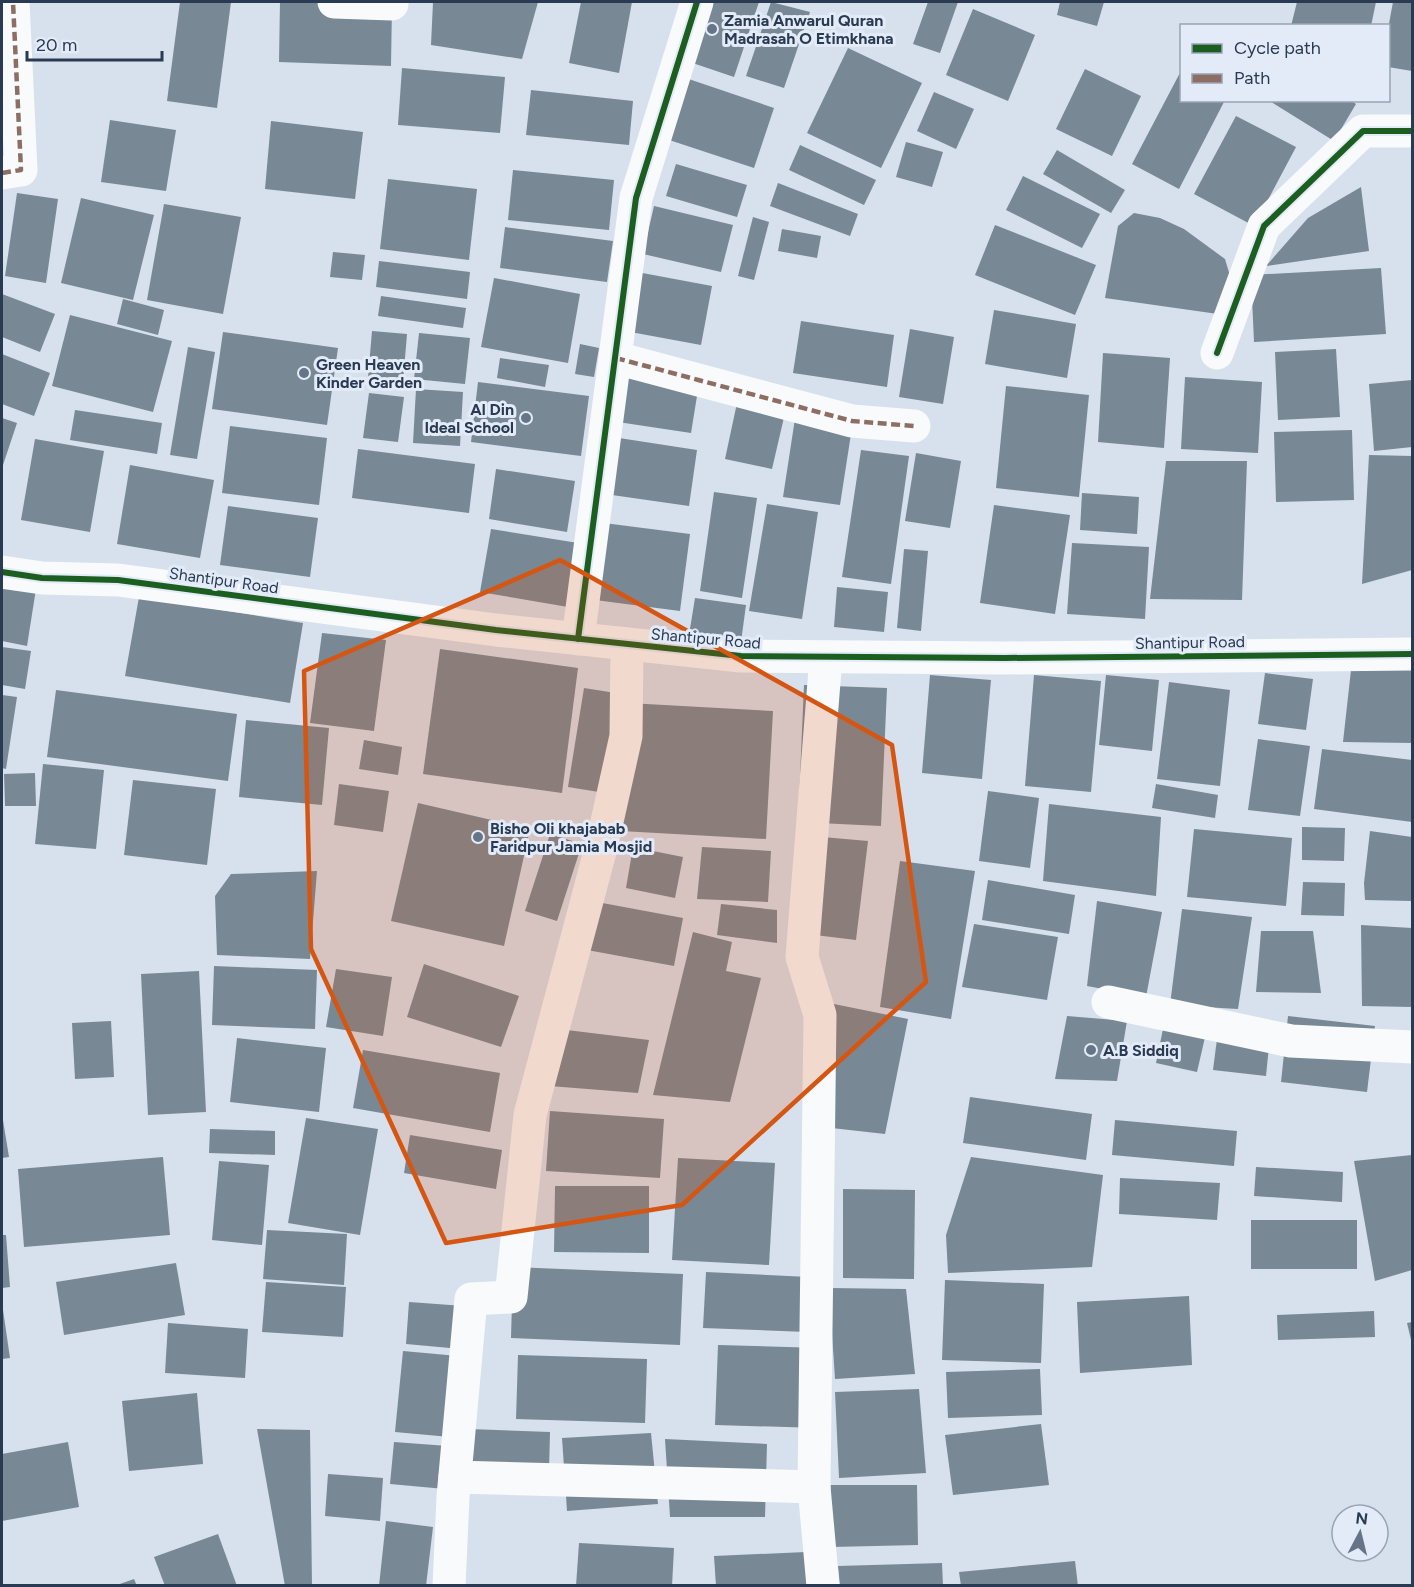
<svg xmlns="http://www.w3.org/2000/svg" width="1414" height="1587" viewBox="0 0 1414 1587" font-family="Figtree,sans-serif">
<rect width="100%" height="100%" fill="#d7e0ed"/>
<!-- building -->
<g fill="#788894">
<polygon points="180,2 231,2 217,108 167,101"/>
<polygon points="280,2 392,5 391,66 279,62"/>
<polygon points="433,2 538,2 522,59 431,45"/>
<polygon points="581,2 632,2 619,73 569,63"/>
<polygon points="684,2 759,2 734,77 666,54"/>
<polygon points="771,2 810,12 784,88 746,76"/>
<polygon points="928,2 958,2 940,53 913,44"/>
<polygon points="1060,2 1104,2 1097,26 1057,15"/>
<polygon points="1297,2 1376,2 1371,26 1291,26"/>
<polygon points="1393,2 1412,2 1412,71 1388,67 1388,29"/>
<polygon points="973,9 1035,35 1008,101 946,75"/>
<polygon points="848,48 922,83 881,168 807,133"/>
<polygon points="402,68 505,77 500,133 398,125"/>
<polygon points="1085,69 1141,96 1112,156 1056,129"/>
<polygon points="1182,69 1182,100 1225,100 1179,189 1132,164"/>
<polygon points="668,72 774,108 754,168 648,133"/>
<polygon points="531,90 633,101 629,145 526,135"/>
<polygon points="934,92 974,109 956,149 917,131"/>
<polygon points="1268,100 1350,100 1356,104 1334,141"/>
<polygon points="1236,116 1296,147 1254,226 1194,194"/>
<polygon points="110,120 176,130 166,191 101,182"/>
<polygon points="271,121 363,132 355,199 265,189"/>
<polygon points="906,142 943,152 932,187 896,177"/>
<polygon points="800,145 876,180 864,205 789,170"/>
<polygon points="1057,150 1125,190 1111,213 1043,174"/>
<polygon points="676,164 747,185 737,217 666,196"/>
<polygon points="513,170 614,180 609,230 508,220"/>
<polygon points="1023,176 1100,214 1082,248 1006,210"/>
<polygon points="388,179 477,189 469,260 380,249"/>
<polygon points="778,183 858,214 850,236 770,206"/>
<polygon points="1361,187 1369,251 1266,266 1308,218"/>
<polygon points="17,193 58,199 46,283 5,276"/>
<polygon points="81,198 154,215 133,300 61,283"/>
<polygon points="164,204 241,217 223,314 147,300"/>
<polygon points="654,206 733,225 721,272 643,254"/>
<polygon points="1134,213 1160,218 1184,229 1225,259 1233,286 1225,315 1105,298 1118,226"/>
<polygon points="753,217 769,222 754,280 738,276"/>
<polygon points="995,225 1096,265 1075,315 975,275"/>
<polygon points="505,227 613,241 607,282 500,268"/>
<polygon points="782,229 821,236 817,258 778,251"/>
<polygon points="333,252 365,255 362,280 330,277"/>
<polygon points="379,261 470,272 467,299 376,287"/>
<polygon points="1381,268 1386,334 1254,342 1251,275"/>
<polygon points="637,272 712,286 701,345 625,331"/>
<polygon points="494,278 580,294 568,363 481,347"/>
<polygon points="2,294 55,314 40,352 2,337"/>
<polygon points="381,296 466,308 463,328 378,316"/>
<polygon points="123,299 164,310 158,335 117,324"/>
<polygon points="994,310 1076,324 1067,378 985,364"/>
<polygon points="70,315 172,341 153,412 52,386"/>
<polygon points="801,321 894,335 887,387 793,373"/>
<polygon points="910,329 954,337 943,404 899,397"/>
<polygon points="372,331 407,334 403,382 368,378"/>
<polygon points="223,332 338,348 327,425 212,409"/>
<polygon points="419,333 470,338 465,384 414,379"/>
<polygon points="580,344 599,348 594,377 575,374"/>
<polygon points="188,347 215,352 197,459 170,455"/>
<polygon points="1336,349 1340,417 1278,420 1275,352"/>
<polygon points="608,351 702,365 691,433 598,419"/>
<polygon points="1103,353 1170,358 1164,448 1098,442"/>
<polygon points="2,354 50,373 34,416 2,404"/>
<polygon points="500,358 549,365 545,387 497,378"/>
<polygon points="1185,377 1262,382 1258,453 1181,449"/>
<polygon points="1412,380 1412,447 1374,451 1369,384"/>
<polygon points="478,382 589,396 581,456 471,442"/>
<polygon points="1006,386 1089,395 1079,497 996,488"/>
<polygon points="416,389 463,392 460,446 413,443"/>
<polygon points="369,393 404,397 398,442 363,438"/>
<polygon points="737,403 785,413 772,469 725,459"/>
<polygon points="75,410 162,423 157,454 70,440"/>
<polygon points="796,412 853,421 840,505 783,497"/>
<polygon points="2,418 17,423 2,468"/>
<polygon points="230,426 327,438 319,505 222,493"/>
<polygon points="1352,430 1354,500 1276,502 1274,432"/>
<polygon points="606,436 697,450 689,506 598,493"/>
<polygon points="35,439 104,451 90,532 21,520"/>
<polygon points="358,449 475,464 469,513 352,498"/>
<polygon points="861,450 909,456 891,584 842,577"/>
<polygon points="916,453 961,461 950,528 905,521"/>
<polygon points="1369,455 1412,456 1412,570 1362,584"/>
<polygon points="1166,461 1247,461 1242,600 1150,599"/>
<polygon points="130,465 214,480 200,558 117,544"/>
<polygon points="496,469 575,481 567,532 489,519"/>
<polygon points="714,492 757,498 742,598 700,591"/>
<polygon points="1082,493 1139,497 1137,534 1080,530"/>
<polygon points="767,504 818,512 802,619 749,611"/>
<polygon points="994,505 1070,515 1055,614 980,603"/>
<polygon points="228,506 318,518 310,577 220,565"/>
<polygon points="604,523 690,534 680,611 595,600"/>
<polygon points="491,529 578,543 568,607 480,592"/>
<polygon points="1072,543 1149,547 1145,619 1067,614"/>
<polygon points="904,549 928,551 921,631 897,628"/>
<polygon points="2,584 36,589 27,646 2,641"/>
<polygon points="837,587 888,592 884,632 834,627"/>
<polygon points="139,597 303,623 290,703 125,676"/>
<polygon points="695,598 746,605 741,642 689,635"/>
<polygon points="322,633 386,640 374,731 310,723"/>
<polygon points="2,647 31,651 25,689 2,685"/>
<polygon points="440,649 578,668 562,793 423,774"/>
<polygon points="1351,670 1412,670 1412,743 1343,742"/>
<polygon points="1265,673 1313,679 1306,730 1258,724"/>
<polygon points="930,675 991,680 982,779 922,773"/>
<polygon points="1034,675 1101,681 1091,792 1025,786"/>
<polygon points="1106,675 1159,680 1152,751 1099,745"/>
<polygon points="1169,682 1230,690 1220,786 1157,779"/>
<polygon points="804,685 887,688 881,826 798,822"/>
<polygon points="584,688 622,694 605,793 568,787"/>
<polygon points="56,690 237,714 228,781 47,757"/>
<polygon points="2,695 17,697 6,769 2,768"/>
<polygon points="628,703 773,711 766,839 621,831"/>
<polygon points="246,720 329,728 322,805 239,797"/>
<polygon points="1258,739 1310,746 1300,816 1248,810"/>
<polygon points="364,740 402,747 398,775 359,769"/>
<polygon points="1322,749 1412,760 1412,822 1314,809"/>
<polygon points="43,764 104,770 96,849 35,844"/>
<polygon points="35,773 36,806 5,806 4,774"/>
<polygon points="133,780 216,789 207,865 124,855"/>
<polygon points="339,784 389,791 383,832 334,825"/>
<polygon points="1156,784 1218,795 1215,818 1152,808"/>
<polygon points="988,791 1039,798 1030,868 979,861"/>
<polygon points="418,803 530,829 504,946 391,921"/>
<polygon points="1049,804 1161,817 1156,896 1043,881"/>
<polygon points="1302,827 1345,828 1344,861 1302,860"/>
<polygon points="1194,829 1292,838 1286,906 1187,897"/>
<polygon points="1370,831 1412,837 1412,901 1365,900 1364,883"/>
<polygon points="550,834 582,844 557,921 525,911"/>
<polygon points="800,835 868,841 856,940 790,932"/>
<polygon points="633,847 683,857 675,898 626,888"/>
<polygon points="702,847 771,851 768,902 697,899"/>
<polygon points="900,861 975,871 951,1019 880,1007"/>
<polygon points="317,871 310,959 217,955 215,896 231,874"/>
<polygon points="988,880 1075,895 1069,934 982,920"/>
<polygon points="1303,882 1345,883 1344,916 1301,915"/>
<polygon points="1097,901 1162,912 1146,997 1087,986"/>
<polygon points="597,902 683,918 674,966 587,950"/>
<polygon points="721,904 777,910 777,943 717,935"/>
<polygon points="1182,909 1252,917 1238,1009 1170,1005"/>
<polygon points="974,924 1058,937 1047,1000 962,987"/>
<polygon points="1361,925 1412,928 1412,1007 1362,1006"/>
<polygon points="1261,931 1313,931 1321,993 1256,992"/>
<polygon points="693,932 732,942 726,971 761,978 730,1102 653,1095"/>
<polygon points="424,964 519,996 501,1047 407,1017"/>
<polygon points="214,966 317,970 315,1029 212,1025"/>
<polygon points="336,969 392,977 383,1036 326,1027"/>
<polygon points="199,971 206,1112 148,1115 141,974"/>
<polygon points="829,1003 908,1019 885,1134 805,1125"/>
<polygon points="1067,1016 1127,1021 1117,1081 1055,1079"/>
<polygon points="1288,1016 1375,1026 1367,1092 1281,1082"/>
<polygon points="111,1021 114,1077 75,1079 72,1023"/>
<polygon points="1164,1024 1206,1033 1197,1072 1156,1063"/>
<polygon points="542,1027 649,1040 638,1093 537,1085"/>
<polygon points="237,1038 326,1048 319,1112 230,1102"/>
<polygon points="1217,1039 1269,1046 1266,1076 1213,1070"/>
<polygon points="363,1050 500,1073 490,1132 353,1108"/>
<polygon points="970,1097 1092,1114 1086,1160 963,1143"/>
<polygon points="550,1111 664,1119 660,1178 546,1171"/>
<polygon points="2,1114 9,1157 2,1158"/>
<polygon points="306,1118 378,1129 360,1235 288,1223"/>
<polygon points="1115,1120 1237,1131 1234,1166 1112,1155"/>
<polygon points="210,1129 275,1131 275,1155 209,1153"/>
<polygon points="410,1135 502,1150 496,1189 404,1173"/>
<polygon points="1412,1155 1412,1270 1375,1281 1354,1161"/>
<polygon points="163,1157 170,1235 24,1247 18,1169"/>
<polygon points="971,1157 1103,1175 1092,1267 948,1273 946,1235"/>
<polygon points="678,1158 775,1163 769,1265 672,1260"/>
<polygon points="219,1161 269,1165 262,1245 212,1240"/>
<polygon points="1256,1167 1343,1172 1342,1202 1254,1196"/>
<polygon points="1120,1178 1220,1183 1217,1220 1119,1214"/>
<polygon points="555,1186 649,1186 649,1253 554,1252"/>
<polygon points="843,1189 915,1190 914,1279 843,1278"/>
<rect x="1251" y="1220" width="106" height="49"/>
<polygon points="267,1230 347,1234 344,1285 263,1279"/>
<polygon points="2,1235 6,1235 10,1287 2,1288"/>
<polygon points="176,1263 185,1315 64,1335 56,1282"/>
<polygon points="513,1267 683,1274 680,1345 511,1338"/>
<polygon points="706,1272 809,1277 807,1332 703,1328"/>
<polygon points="945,1280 1044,1284 1041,1363 942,1360"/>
<polygon points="266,1282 346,1287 343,1337 262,1332"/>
<polygon points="829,1288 906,1289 915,1374 835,1379"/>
<polygon points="1189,1296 1192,1365 1080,1373 1077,1302"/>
<polygon points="409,1302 464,1306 461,1349 406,1344"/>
<polygon points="2,1303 10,1358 2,1359"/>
<polygon points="1374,1311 1375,1337 1278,1340 1277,1315"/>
<polygon points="1412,1322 1412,1344 1407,1323"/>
<polygon points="168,1323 248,1329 245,1378 165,1373"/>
<polygon points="718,1345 821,1348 819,1428 715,1425"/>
<polygon points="403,1351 458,1356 450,1437 395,1432"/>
<polygon points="518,1355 647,1359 645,1423 516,1419"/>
<polygon points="1040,1369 1042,1415 948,1418 946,1372"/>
<polygon points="919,1389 926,1473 839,1478 835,1392"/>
<polygon points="197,1393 203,1464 129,1471 122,1401"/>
<polygon points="1041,1424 1049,1485 953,1495 945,1435"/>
<polygon points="257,1429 310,1430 312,1586 285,1586"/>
<polygon points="469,1429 550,1432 549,1471 467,1468"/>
<polygon points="651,1433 658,1504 567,1511 562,1438"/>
<polygon points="665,1439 767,1444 765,1517 670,1517"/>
<polygon points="68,1442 79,1507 2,1521 2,1454"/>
<polygon points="394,1442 448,1446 445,1489 390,1484"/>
<polygon points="328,1474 383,1478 380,1521 325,1516"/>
<polygon points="829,1485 917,1485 918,1545 831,1547"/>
<polygon points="386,1521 433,1527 426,1586 379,1586"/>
<polygon points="218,1534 237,1586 165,1586 154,1557"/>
<polygon points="579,1543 674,1548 672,1586 576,1586"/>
<polygon points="806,1552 808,1586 716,1586 714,1556"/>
<polygon points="1075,1561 1078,1586 961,1586 959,1572"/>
<polygon points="942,1563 943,1586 840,1586 838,1566"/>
<polygon points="134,1579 137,1586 117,1586 117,1585"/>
</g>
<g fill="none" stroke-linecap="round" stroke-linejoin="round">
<!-- minor -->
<g stroke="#f9fafc" stroke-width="33">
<polyline points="334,2 392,4"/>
<polyline points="2,173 21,170 13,2"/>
<polyline points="1217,353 1264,226 1363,131 1412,131"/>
<polyline points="616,358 852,421 914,426"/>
<polyline points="2,572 42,578 118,580 496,630 741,656 1005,658 1412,654"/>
<polyline points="578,639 636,198 697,2"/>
<polyline points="1108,1002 1291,1041 1412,1047"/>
<polyline points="455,1477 814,1487 823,1586"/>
<polyline points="814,1487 820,1015 802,957 826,657"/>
<polyline points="449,1586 453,1497 471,1299 511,1297 530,1115 602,844 626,736 627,644"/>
</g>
<!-- quiet -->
<g stroke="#8d6e63" stroke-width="4.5" stroke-dasharray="9 4.5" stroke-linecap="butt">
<polyline points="2,173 21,170 13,2"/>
<polyline points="616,358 852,421 914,426"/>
</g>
<defs>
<g id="cycleway">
<polyline points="1217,353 1264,226 1363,131 1412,131"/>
<polyline points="2,572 42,578 118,580 496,630 741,656 1005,658 1412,654"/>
<polyline points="578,639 636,198 697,2"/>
</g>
</defs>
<!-- cycleway casing -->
<use href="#cycleway" stroke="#e2ebf7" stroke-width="10"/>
<!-- cycleway -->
<use href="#cycleway" stroke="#1b5e20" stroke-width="6"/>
</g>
<!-- marked area -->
<path fill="#d55613" fill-opacity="0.2" stroke="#d55613" stroke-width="4.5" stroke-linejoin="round" d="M 560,560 L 892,745 L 926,982 L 682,1205 L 446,1243 L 311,949 L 304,671 Z"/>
<!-- markers -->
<g fill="#667488" stroke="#e2ebf7" stroke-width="2">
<circle cx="712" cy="29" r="6"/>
<circle cx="304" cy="373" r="6"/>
<circle cx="526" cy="418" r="6"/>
<circle cx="478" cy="837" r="6"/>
<circle cx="1091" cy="1050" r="6"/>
</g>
<g text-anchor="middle" stroke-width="6" stroke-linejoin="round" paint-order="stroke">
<!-- poi labels -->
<g font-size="16" font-weight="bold" fill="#293a52" stroke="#e2ebf7" text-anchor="start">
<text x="724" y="26">Zamia Anwarul Quran<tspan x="724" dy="18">Madrasah O Etimkhana</tspan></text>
<text x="316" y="370">Green Heaven<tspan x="316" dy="18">Kinder Garden</tspan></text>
<text x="514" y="415" text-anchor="end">Al Din<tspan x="514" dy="18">Ideal School</tspan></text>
<text x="490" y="834">Bisho Oli khajabab<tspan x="490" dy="18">Faridpur Jamia Mosjid</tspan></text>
<text x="1103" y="1056">A.B Siddiq</text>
</g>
<!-- street labels -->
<g font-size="16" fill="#293a52" stroke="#e2ebf7">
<text transform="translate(224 580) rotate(8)" y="6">Shantipur Road</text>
<text transform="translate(706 638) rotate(5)" y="6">Shantipur Road</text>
<text transform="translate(1190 642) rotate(-1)" y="6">Shantipur Road</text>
</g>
</g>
<!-- border -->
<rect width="1414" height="1587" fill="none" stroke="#293a52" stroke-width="6"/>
<!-- legend -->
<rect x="1180" y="24" width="210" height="78" fill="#e2ebf7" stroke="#98a4b5" stroke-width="1.5"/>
<rect x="1192" y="44" width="30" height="9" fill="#1b5e20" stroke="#98a4b5" stroke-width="1.5"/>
<text x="1234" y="54" font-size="18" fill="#293a52">Cycle path</text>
<rect x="1192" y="74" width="30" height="9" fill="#8d6e63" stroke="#98a4b5" stroke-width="1.5"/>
<text x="1234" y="84" font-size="18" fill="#293a52">Path</text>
<!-- north arrow -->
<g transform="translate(1360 1533) rotate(7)"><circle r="28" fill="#e2ebf7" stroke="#98a4b5" stroke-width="1.5"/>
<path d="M0-4.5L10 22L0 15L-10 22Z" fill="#667488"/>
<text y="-9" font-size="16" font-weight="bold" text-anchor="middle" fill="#293a52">N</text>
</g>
<!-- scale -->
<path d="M27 51v9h135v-9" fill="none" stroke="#293a52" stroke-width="3"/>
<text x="36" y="51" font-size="18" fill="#293a52" stroke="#e2ebf7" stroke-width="4.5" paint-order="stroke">20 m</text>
</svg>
